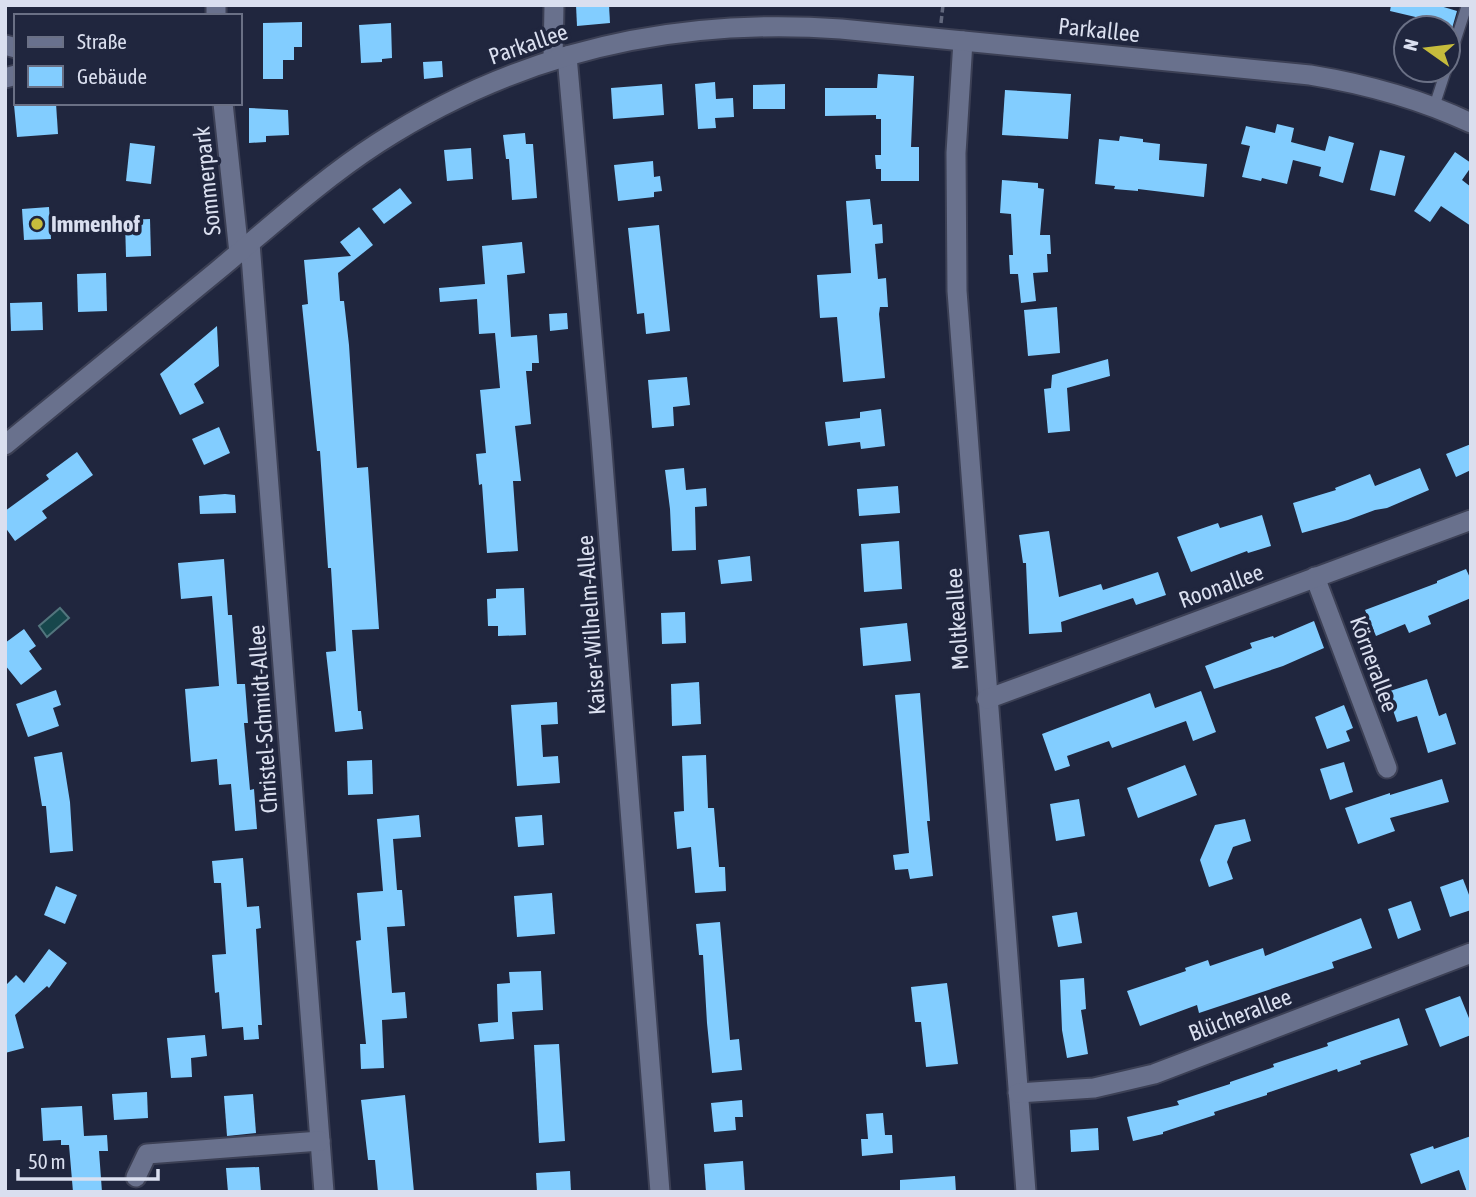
<svg xmlns="http://www.w3.org/2000/svg" width="1476" height="1197" viewBox="0 0 1476 1197" font-family="'Asap Condensed',sans-serif">
<rect width="100%" height="100%" fill="#20263e"/>
<!-- water -->
<polygon fill="#17474c" stroke="#52757d" stroke-width="2" points="60,608 69,618 47,637 39,626"/>
<!-- building -->
<g fill="#82cdff">
<polygon points="576,5 609,5 610,23 577,26"/>
<polygon points="1391,5 1437,5 1457,11 1451,32 1448,28 1432,28 1422,25 1424,19 1390,11"/>
<polygon points="302,22 302,47 294,47 294,60 283,60 283,79 263,79 263,23"/>
<polygon points="391,23 392,58 382,59 382,62 361,63 359,25"/>
<polygon points="442,61 443,77 424,79 423,62"/>
<polygon points="878,74 914,76 911,147 919,147 919,181 881,181 881,169 876,169 875,155 881,155 881,119 876,119 876,115 825,116 825,88 877,88"/>
<polygon points="715,82 716,99 733,98 734,117 715,118 716,128 698,129 695,84"/>
<polygon points="662,84 664,115 613,119 611,88"/>
<polygon points="785,84 785,109 753,109 753,85"/>
<polygon points="1005,90 1071,94 1068,139 1002,135"/>
<polygon points="56,103 58,134 17,137 14,105"/>
<polygon points="249,108 288,110 289,135 266,136 266,142 249,143"/>
<polygon points="1277,124 1294,128 1291,142 1325,151 1329,136 1354,143 1343,183 1319,176 1321,167 1293,160 1287,184 1262,178 1261,181 1242,177 1250,146 1241,144 1246,126 1275,133"/>
<polygon points="525,133 526,144 533,144 537,198 512,200 509,159 506,159 503,135"/>
<polygon points="1120,136 1143,139 1143,142 1160,144 1159,160 1207,164 1204,197 1138,189 1138,191 1114,189 1115,186 1095,184 1099,139 1119,141"/>
<polygon points="130,143 155,146 151,184 126,181"/>
<polygon points="471,148 473,179 447,181 444,150"/>
<polygon points="1380,150 1405,156 1395,196 1370,190"/>
<polygon points="1455,152 1471,163 1471,167 1462,180 1471,187 1471,226 1441,206 1430,222 1414,211"/>
<polygon points="653,161 654,177 660,176 662,191 654,192 654,197 618,201 614,165"/>
<polygon points="1002,180 1038,183 1038,188 1044,189 1040,235 1050,235 1051,254 1047,254 1048,272 1033,273 1036,301 1021,303 1018,274 1010,274 1009,255 1013,255 1011,214 1000,213"/>
<polygon points="400,188 412,203 384,224 372,209"/>
<polygon points="870,199 873,225 882,224 883,243 875,244 878,279 886,278 888,307 880,307 879,314 885,378 843,382 837,317 820,318 817,275 851,273 846,201"/>
<polygon points="49,207 51,239 24,240 22,209"/>
<polygon points="150,219 151,256 126,257 125,220"/>
<polygon points="659,225 670,331 646,334 644,313 637,314 628,228"/>
<polygon points="359,227 373,245 338,273 340,301 344,301 349,345 357,468 368,467 379,629 352,630 358,711 361,711 363,729 335,732 326,652 336,651 331,568 328,568 320,451 317,451 302,305 308,304 304,260 351,256 340,242"/>
<polygon points="522,242 525,273 507,275 511,337 537,335 539,363 532,363 532,371 526,371 531,424 515,426 521,481 513,481 518,551 487,553 482,484 479,485 476,454 486,453 480,390 500,388 495,333 479,334 477,299 440,302 439,288 485,284 482,246"/>
<polygon points="106,273 107,311 78,312 77,274"/>
<polygon points="42,302 43,330 11,331 10,303"/>
<polygon points="1057,307 1060,353 1028,356 1024,310"/>
<polygon points="567,313 568,329 550,331 549,314"/>
<polygon points="217,326 219,366 194,384 204,403 180,415 160,374"/>
<polygon points="1108,359 1110,376 1067,388 1070,431 1048,433 1044,389 1051,388 1052,375"/>
<polygon points="687,377 690,405 673,407 674,426 652,428 648,380"/>
<polygon points="881,409 885,446 861,449 860,442 828,446 825,422 860,418 860,412"/>
<polygon points="219,427 230,453 204,465 192,439"/>
<polygon points="1471,444 1471,470 1456,477 1446,454"/>
<polygon points="77,452 93,475 42,511 47,518 15,541 5,527 5,511 49,479 46,475"/>
<polygon points="684,468 686,490 706,488 707,506 695,507 696,550 672,551 670,509 665,470"/>
<polygon points="1420,468 1429,490 1387,508 1375,510 1348,520 1302,533 1293,503 1336,490 1335,488 1370,474 1375,486"/>
<polygon points="898,486 900,513 859,516 857,489"/>
<polygon points="225,494 235,495 236,513 200,514 199,496"/>
<polygon points="1262,515 1271,546 1248,553 1247,551 1191,572 1177,537 1218,523 1220,528"/>
<polygon points="1049,531 1059,597 1101,584 1103,590 1158,572 1166,595 1136,605 1133,598 1061,622 1062,632 1029,634 1026,563 1023,563 1019,535"/>
<polygon points="899,541 902,589 864,592 861,544"/>
<polygon points="750,556 752,581 721,584 718,560"/>
<polygon points="224,559 228,615 232,615 237,684 245,684 248,723 244,723 250,790 254,789 257,829 235,831 231,784 219,785 217,759 191,762 185,689 219,686 212,596 181,599 178,563"/>
<polygon points="1466,569 1471,580 1471,598 1428,616 1431,624 1409,633 1405,624 1376,636 1365,610 1437,583 1437,581"/>
<polygon points="524,588 526,635 498,636 498,626 488,626 487,599 496,598 496,589"/>
<polygon points="685,612 686,643 662,644 661,613"/>
<polygon points="1314,621 1324,648 1283,666 1214,689 1205,666 1252,648 1250,643 1273,636 1274,638"/>
<polygon points="907,623 911,661 863,666 860,628"/>
<polygon points="24,629 36,646 29,651 42,669 21,685 5,665 5,643"/>
<polygon points="1427,679 1439,716 1446,713 1456,744 1428,753 1417,716 1397,722 1387,692"/>
<polygon points="699,682 701,724 672,726 671,684"/>
<polygon points="56,690 61,705 53,708 59,726 28,737 16,704"/>
<polygon points="1201,691 1216,732 1193,741 1186,721 1112,748 1109,741 1067,756 1070,766 1055,771 1042,734 1150,693 1155,708"/>
<polygon points="920,693 930,821 927,821 933,876 910,879 908,869 895,870 893,855 909,853 895,695"/>
<polygon points="557,702 558,724 541,725 543,757 558,756 560,783 517,786 511,705"/>
<polygon points="1344,705 1353,728 1346,731 1350,741 1327,749 1315,717"/>
<polygon points="62,752 70,802 73,851 50,853 46,806 42,806 34,757"/>
<polygon points="706,755 708,808 714,808 719,867 725,867 726,891 695,893 691,847 677,849 674,812 684,811 682,756"/>
<polygon points="372,760 373,794 348,795 347,761"/>
<polygon points="1344,762 1353,792 1330,800 1320,769"/>
<polygon points="1185,765 1197,795 1138,818 1127,788"/>
<polygon points="1442,779 1449,802 1390,818 1395,831 1358,844 1345,808 1390,793 1390,795"/>
<polygon points="1079,799 1085,836 1056,841 1050,804"/>
<polygon points="419,815 421,837 393,839 397,890 402,890 405,926 387,927 392,993 405,992 407,1018 382,1020 384,1068 361,1069 360,1044 366,1044 356,941 361,940 357,893 383,891 377,819"/>
<polygon points="542,815 544,845 518,847 515,817"/>
<polygon points="1245,819 1251,841 1233,847 1227,862 1233,879 1209,887 1200,860 1215,825"/>
<polygon points="243,858 247,907 259,906 261,928 256,929 262,1025 258,1025 259,1039 244,1040 243,1027 222,1029 219,992 215,993 212,955 226,954 221,883 214,883 212,861"/>
<polygon points="1463,879 1471,900 1471,910 1450,917 1440,887"/>
<polygon points="56,886 77,895 65,924 44,915"/>
<polygon points="552,893 555,934 517,937 514,896"/>
<polygon points="1411,901 1421,930 1398,939 1388,909"/>
<polygon points="1077,912 1082,943 1058,947 1052,916"/>
<polygon points="1361,918 1372,948 1332,962 1334,968 1199,1013 1197,1005 1140,1026 1127,991 1186,971 1185,968 1208,960 1210,966 1263,948 1265,956"/>
<polygon points="720,922 730,1040 739,1039 742,1070 712,1073 707,1023 703,955 699,955 696,924"/>
<polygon points="49,949 67,963 49,988 47,986 15,1015 24,1048 5,1053 5,986 16,975 24,983"/>
<polygon points="541,971 543,1010 512,1012 514,1039 480,1042 478,1024 498,1022 497,984 510,983 509,972"/>
<polygon points="1084,978 1086,1009 1081,1010 1088,1054 1067,1058 1062,1030 1060,980"/>
<polygon points="947,983 958,1064 926,1067 921,1022 915,1022 911,987"/>
<polygon points="1460,996 1471,1023 1471,1035 1440,1047 1425,1009"/>
<polygon points="1399,1018 1408,1045 1360,1061 1361,1064 1338,1072 1337,1069 1267,1093 1267,1095 1214,1112 1215,1115 1163,1132 1163,1134 1133,1141 1127,1117 1179,1105 1177,1101 1230,1084 1230,1082 1274,1067 1273,1064 1328,1046 1327,1043"/>
<polygon points="205,1035 207,1056 191,1058 192,1077 171,1078 167,1038"/>
<polygon points="559,1044 565,1141 539,1143 534,1045"/>
<polygon points="147,1092 148,1118 114,1120 112,1094"/>
<polygon points="253,1094 256,1133 227,1136 224,1096"/>
<polygon points="405,1095 414,1192 378,1192 375,1160 368,1160 361,1100"/>
<polygon points="742,1100 743,1117 735,1117 736,1130 714,1132 711,1103"/>
<polygon points="82,1106 84,1136 107,1135 108,1151 99,1151 102,1192 73,1192 69,1145 61,1145 61,1140 43,1141 41,1108"/>
<polygon points="883,1113 885,1135 892,1135 893,1153 862,1156 861,1139 868,1139 866,1114"/>
<polygon points="1098,1128 1099,1150 1071,1152 1070,1130"/>
<polygon points="1471,1136 1471,1192 1467,1192 1459,1170 1421,1184 1410,1154 1433,1146 1434,1149"/>
<polygon points="743,1161 745,1192 706,1192 704,1164"/>
<polygon points="259,1167 261,1192 228,1192 226,1168"/>
<polygon points="570,1171 571,1192 537,1192 536,1173"/>
<polygon points="955,1176 956,1192 900,1192 900,1180"/>
</g>
<g fill="none" stroke-linecap="round" stroke-linejoin="round">
<defs>
<g id="lane">
<polyline points="1448,64 1467,5"/>
<polyline points="1434,107 1446,70"/>
</g>
<g id="street">
<polyline points="216,16 216,5"/>
<polyline points="963,41 956,153 957,291 1026,1192"/>
<polyline points="5,45 16,48"/>
<polyline points="567,56 601,438 660,1192"/>
<polyline points="553,60 554,5"/>
<polyline points="5,78 16,75"/>
<polyline points="223,103 239,253"/>
<polyline points="250,243 324,1192"/>
<path d="M 5,445 C 76,387 146,329 217,271 C 270,227 321,180 378,143 C 519,52 675,17 841,29 L 1310,75 C 1365,84 1420,99 1471,123"/>
<polyline points="1315,577 1387,768"/>
<polyline points="987,699 1471,520"/>
<polyline points="1018,1093 1094,1088 1154,1074 1471,953"/>
<polyline points="136,1177 147,1154 320,1141"/>
</g>
</defs>
<!-- lane casing -->
<use href="#lane" stroke="#3c4055" stroke-width="13"/>
<!-- street casing -->
<use href="#street" stroke="#3c4055" stroke-width="23"/>
<!-- path -->
<polyline stroke="#62687d" stroke-width="3.5" stroke-dasharray="7 3.5" stroke-linecap="butt" points="941,23 943,5"/>
<!-- lane -->
<use href="#lane" stroke="#69718d" stroke-width="10"/>
<!-- street -->
<use href="#street" stroke="#69718d" stroke-width="19"/>
</g>
<!-- markers -->
<circle fill="#c6bc3c" stroke="#20263e" stroke-width="2.5" cx="37" cy="224" r="7"/>
<g text-anchor="middle" stroke-width="7" stroke-linejoin="round" paint-order="stroke">
<!-- street labels -->
<g font-size="23" fill="#dadfef" stroke="#20263e">
<text transform="translate(1099 30) rotate(6)" y="8">Parkallee</text>
<text transform="translate(528 44) rotate(-19)" y="8">Parkallee</text>
<text transform="translate(207 181) rotate(-96)" y="8">Sommerpark</text>
<text transform="translate(1221 586) rotate(-20)" y="8">Roonallee</text>
<text transform="translate(957 619) rotate(-94)" y="8">Moltkeallee</text>
<text transform="translate(591 625) rotate(-94)" y="8">Kaiser-Wilhelm-Allee</text>
<text transform="translate(1374 664) rotate(70)" y="8">Körnerallee</text>
<text transform="translate(263 719) rotate(-94)" y="8">Christel-Schmidt-Allee</text>
<text transform="translate(1240 1015) rotate(-21)" y="8">Blücherallee</text>
</g>
<!-- poi labels -->
<g font-size="23" font-weight="bold" fill="#dadfef" stroke="#20263e" text-anchor="start">
<text x="51" y="232">Immenhof</text>
</g>
</g>
<!-- border -->
<rect width="1476" height="1197" fill="none" stroke="#dadfef" stroke-width="14"/>
<!-- legend -->
<rect x="14" y="14" width="228" height="91" fill="#20263e" stroke="#6a7085" stroke-width="2"/>
<rect x="28" y="37" width="35" height="10" fill="#69718d" stroke="#6a7085" stroke-width="2"/>
<text x="77" y="49" font-size="21" fill="#dadfef">Straße</text>
<rect x="28" y="66" width="35" height="21" fill="#82cdff" stroke="#6a7085" stroke-width="2"/>
<text x="77" y="84" font-size="21" fill="#dadfef">Gebäude</text>
<!-- north arrow -->
<g transform="translate(1427 49) rotate(284)"><circle r="33" fill="#20263e" stroke="#6a7085" stroke-width="2"/>
<path d="M0-5L12 26L0 18L-12 26Z" fill="#c6bc3c"/>
<text y="-10" font-size="19" font-weight="bold" text-anchor="middle" fill="#dadfef">N</text>
</g>
<!-- scale -->
<path d="M18 1169v10h140v-10" fill="none" stroke="#dadfef" stroke-width="3.5"/>
<text x="28" y="1169" font-size="21" fill="#dadfef" stroke="#20263e" stroke-width="5" paint-order="stroke">50 m</text>
</svg>
